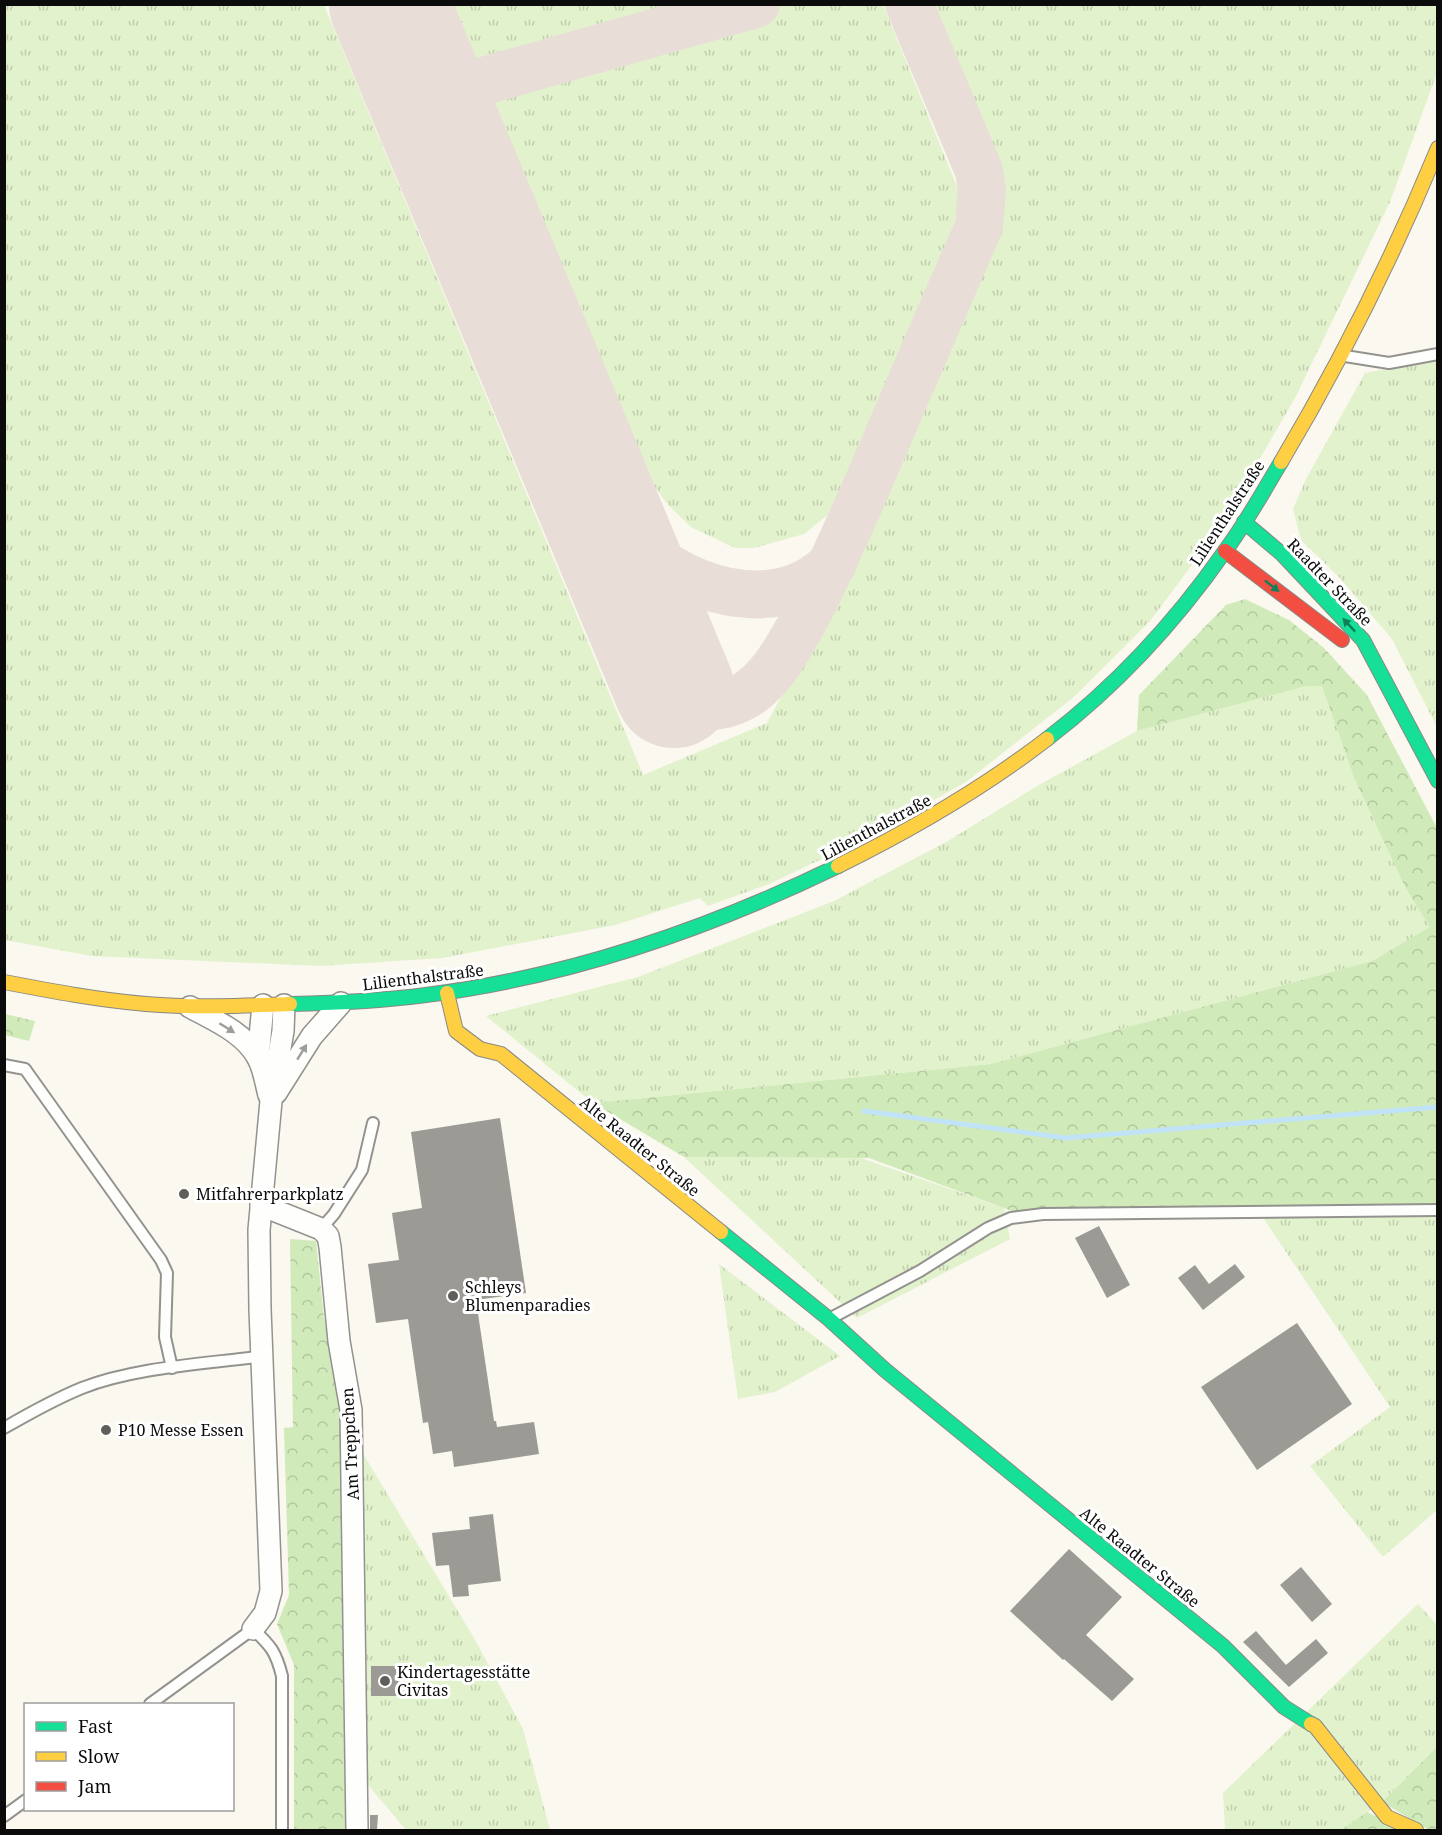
<svg xmlns="http://www.w3.org/2000/svg" width="1442" height="1835" viewBox="0 0 1442 1835" font-family="'Noto Serif',serif">
<defs>
<pattern id="grass-tufts" width="24" height="20" patternUnits="userSpaceOnUse" patternTransform="scale(1.5)"><rect width="24" height="20" fill="#e2f2cc"/><path d="M3 7l-1-3M5 7V3M7 7l1-3M15 17l-1-3M17 17v-4M19 17l1-3" fill="none" stroke="#c1ceae"/></pattern>
<pattern id="forest-crowns" width="20" height="18" patternUnits="userSpaceOnUse" patternTransform="scale(1.5)"><rect width="20" height="18" fill="#d1eaba"/><path d="M2 6a3 3 0 1 1 6 0M12 15a3 3 0 1 1 6 0" fill="none" stroke="#b2c79f"/></pattern>
</defs>
<rect width="100%" height="100%" fill="#faf8ef"/>
<!-- grass -->
<g fill="url(#grass-tufts)">
<polygon points="4,5 324,5 643,775 767,723 875,522 997,229 1002,180 930,5 1437,5 1438,70 1390,202 1295,398 1219,529 1150,621 1075,696 966,782 866,838 769,884 708,906 700,898 615,925 442,958 320,966 92,956 5,940"/>
<polygon points="454,5 883,5 958,189 958,213 848,484 830,513 804,534 754,548 735,548 691,527 668,505 649,479"/>
<polygon points="1437,362 1438,362 1437,727 1392,639 1340,578 1301,540 1293,509 1306,479 1365,373 1397,367"/>
<polygon points="1307,685 1323,686 1355,780 1405,887 1431,927 1372,961 991,1064 593,1103 486,1016 638,977 834,901 948,841 1037,786 1137,731"/>
<polygon points="684,1157 861,1158 1004,1208 1010,1239 857,1318"/>
<polygon points="1437,1215 1437,1510 1383,1557 1310,1466 1390,1407 1262,1216"/>
<polygon points="719,1264 840,1356 775,1392 738,1399"/>
<polygon points="362,1452 474,1638 523,1729 550,1830 406,1830 364,1780"/>
<polygon points="1418,1604 1437,1625 1437,1747 1382,1802 1341,1830 1225,1830 1223,1793"/>
</g>
<!-- forest -->
<g fill="url(#forest-crowns)">
<polygon points="1245,599 1289,620 1324,648 1367,695 1437,828 1437,1213 1012,1211 869,1158 684,1157 593,1103 991,1064 1372,961 1430,927 1405,887 1355,780 1322,686 1306,686 1137,731 1139,695 1226,605"/>
<polygon points="5,1014 35,1021 29,1041 5,1035"/>
<polygon points="290,1239 316,1241 324,1318 344,1403 346,1830 294,1830 294,1665 277,1624 289,1595 284,1428 293,1427"/>
<polygon points="1437,1747 1437,1830 1429,1830 1382,1802"/>
<polygon points="1367,1812 1404,1830 1341,1830"/>
</g>
<g fill="none" stroke-linecap="round" stroke-linejoin="round">
<!-- stream -->
<polyline stroke="#c1e3f8" stroke-width="5" points="864,1111 1066,1138 1438,1107"/>
<!-- taxiway -->
<g stroke="#e9ddd8" stroke-width="48">
<polyline points="427,97 756,4"/>
<path d="M 571,439 C 587,472 603,505 627,533 C 674,588 776,623 833,563"/>
<path d="M 674,688 C 694,717 735,707 758,686 C 776,670 788,648 800,627 C 825,582 845,535 866,488 C 903,401 941,313 979,226 L 982,190 L 979,171 L 909,4"/>
</g>
<!-- runway -->
<polyline stroke="#e9ddd8" stroke-width="120" points="389,4 674,688"/>
</g>
<!-- building -->
<g fill="#9c9a95">
<polygon points="500,1118 526,1293 476,1300 494,1421 496,1421 497,1427 534,1422 539,1454 454,1467 452,1451 433,1454 428,1422 423,1423 408,1319 376,1323 368,1264 399,1260 392,1213 422,1208 411,1132"/>
<polygon points="1099,1226 1130,1285 1107,1298 1075,1238"/>
<polygon points="1235,1264 1245,1277 1203,1310 1178,1278 1195,1265 1209,1284"/>
<polygon points="1297,1323 1352,1404 1257,1470 1201,1387"/>
<polygon points="493,1514 501,1581 468,1585 469,1596 453,1597 449,1565 436,1566 432,1533 470,1529 469,1517"/>
<polygon points="1069,1549 1122,1597 1086,1635 1134,1679 1112,1701 1064,1659 1063,1660 1010,1611"/>
<polygon points="1301,1567 1332,1604 1312,1622 1280,1585"/>
<polygon points="1256,1631 1286,1665 1316,1639 1328,1653 1289,1687 1243,1642"/>
<polygon points="371,1666 399,1666 398,1696 371,1696"/>
<polygon points="370,1815 378,1815 377,1830 370,1830"/>
</g>
<g fill="none" stroke-linecap="round" stroke-linejoin="round">
<defs>
<g id="lane">
<polyline points="1345,356 1389,363 1438,354"/>
<polyline points="4,1065 25,1069 161,1260 167,1273 165,1337 172,1368"/>
<polyline points="321,1229 334,1214 362,1170 373,1123"/>
<polyline points="831,1318 920,1271 988,1228 1011,1218 1043,1214 1438,1210"/>
<path d="M 4,1428 C 30,1413 55,1399 82,1388 C 136,1367 206,1364 263,1356"/>
<path d="M 150,1704 L 253,1629 C 271,1646 276,1652 282,1676 L 282,1830"/>
<polyline points="4,1816 26,1800"/>
</g>
<g id="street">
<path d="M 190,1007 C 214,1020 245,1033 258,1058 C 264,1069 266,1084 269,1095"/>
<polyline points="258,1058 263,1005"/>
<polyline points="276,1093 312,1036 341,1003"/>
<polyline points="261,1205 321,1229 328,1236 330,1247 339,1341 351,1410 357,1830"/>
<polyline points="253,1629 265,1613 271,1591 260,1309 259,1230 271,1101 283,1031 284,1005"/>
</g>
<g id="fast">
<polyline points="1244,522 1282,554 1363,640 1438,781"/>
<path d="M 1047,739 C 1115,687 1176,621 1225,551 C 1246,523 1263,492 1281,462"/>
<path d="M 290,1004 C 335,1003 381,1001 426,995 C 570,977 708,929 838,866"/>
<polyline points="721,1232 829,1319 885,1370 1223,1646 1284,1707 1311,1724"/>
</g>
<g id="slow">
<path d="M 1281,462 C 1341,361 1393,257 1438,148"/>
<path d="M 838,866 C 911,830 982,789 1047,739"/>
<path d="M 4,982 C 51,991 98,1000 146,1004 C 194,1008 242,1006 290,1004"/>
<polyline points="447,993 456,1031 480,1049 501,1054 721,1232"/>
<polyline points="1311,1724 1315,1726 1387,1817 1416,1830"/>
</g>
<polyline id="jam" points="1225,551 1342,640"/>
</defs>
<!-- lane casing -->
<use href="#lane" stroke="#93928e" stroke-width="14"/>
<!-- street casing -->
<use href="#street" stroke="#93928e" stroke-width="24"/>
<!-- fast casing -->
<use href="#fast" stroke="#898884" stroke-width="16"/>
<!-- slow casing -->
<use href="#slow" stroke="#898884" stroke-width="16"/>
<!-- jam casing -->
<use href="#jam" stroke="#898884" stroke-width="16"/>
<!-- lane -->
<use href="#lane" stroke="#fefefd" stroke-width="10"/>
<!-- street -->
<use href="#street" stroke="#fefefd" stroke-width="21"/>
<!-- fast -->
<use href="#fast" stroke="#16e098" stroke-width="14"/>
<!-- slow -->
<use href="#slow" stroke="#ffcf43" stroke-width="14"/>
<!-- jam -->
<use href="#jam" stroke="#f24e42" stroke-width="14"/>
</g>
<!-- one-way arrows -->
<defs><path id="oneway-solid" d="M-6-.8H1V-3.2L6.5 0L1 3.2V.8H-6Z" transform="scale(1.5)"/></defs>
<g fill="#118059">
<use href="#oneway-solid" transform="translate(1272 586) rotate(38)"/>
<use href="#oneway-solid" transform="translate(1349 625) rotate(-133)"/>
</g>
<g fill="#9d9d9c">
<use href="#oneway-solid" transform="translate(227 1028) rotate(32)"/>
<use href="#oneway-solid" transform="translate(302 1052) rotate(-58)"/>
</g>
<!-- markers -->
<g fill="#5f5e5b" stroke="#fff" stroke-width="2">
<circle cx="184" cy="1194" r="6"/>
<circle cx="453" cy="1296" r="6"/>
<circle cx="106" cy="1430" r="6"/>
<circle cx="385" cy="1681" r="6"/>
</g>
<g text-anchor="middle" stroke-width="6" stroke-linejoin="round" paint-order="stroke">
<!-- street labels -->
<g font-size="16" fill="#0b0b0b" stroke="#fff">
<text transform="translate(1227 513) rotate(-57)" y="6">Lilienthalstraße</text>
<text transform="translate(1330 582) rotate(46)" y="6">Raadter Straße</text>
<text transform="translate(876 827) rotate(-28)" y="6">Lilienthalstraße</text>
<text transform="translate(423 977) rotate(-7)" y="6">Lilienthalstraße</text>
<text transform="translate(640 1146) rotate(39)" y="6">Alte Raadter Straße</text>
<text transform="translate(350 1444) rotate(-93)" y="6">Am Treppchen</text>
<text transform="translate(1140 1557) rotate(39)" y="6">Alte Raadter Straße</text>
</g>
<!-- poi labels -->
<g font-size="16" fill="#0b0b0b" stroke="#fff" text-anchor="start">
<text x="196" y="1200">Mitfahrerparkplatz</text>
<text x="465" y="1293">Schleys<tspan x="465" dy="18">Blumenparadies</tspan></text>
<text x="118" y="1436">P10 Messe Essen</text>
<text x="397" y="1678">Kindertagesstätte<tspan x="397" dy="18">Civitas</tspan></text>
</g>
</g>
<!-- border -->
<rect width="1442" height="1835" fill="none" stroke="#0b0b0b" stroke-width="12"/>
<!-- legend -->
<rect x="24" y="1703" width="210" height="108" fill="#ffffff" stroke="#9d9d9d" stroke-width="1.5"/>
<rect x="36" y="1722" width="30" height="9" fill="#16e098" stroke="#9d9d9d" stroke-width="1.5"/>
<text x="78" y="1733" font-size="18" fill="#0b0b0b">Fast</text>
<rect x="36" y="1752" width="30" height="9" fill="#ffcf43" stroke="#9d9d9d" stroke-width="1.5"/>
<text x="78" y="1763" font-size="18" fill="#0b0b0b">Slow</text>
<rect x="36" y="1782" width="30" height="9" fill="#f24e42" stroke="#9d9d9d" stroke-width="1.5"/>
<text x="78" y="1793" font-size="18" fill="#0b0b0b">Jam</text>
</svg>
